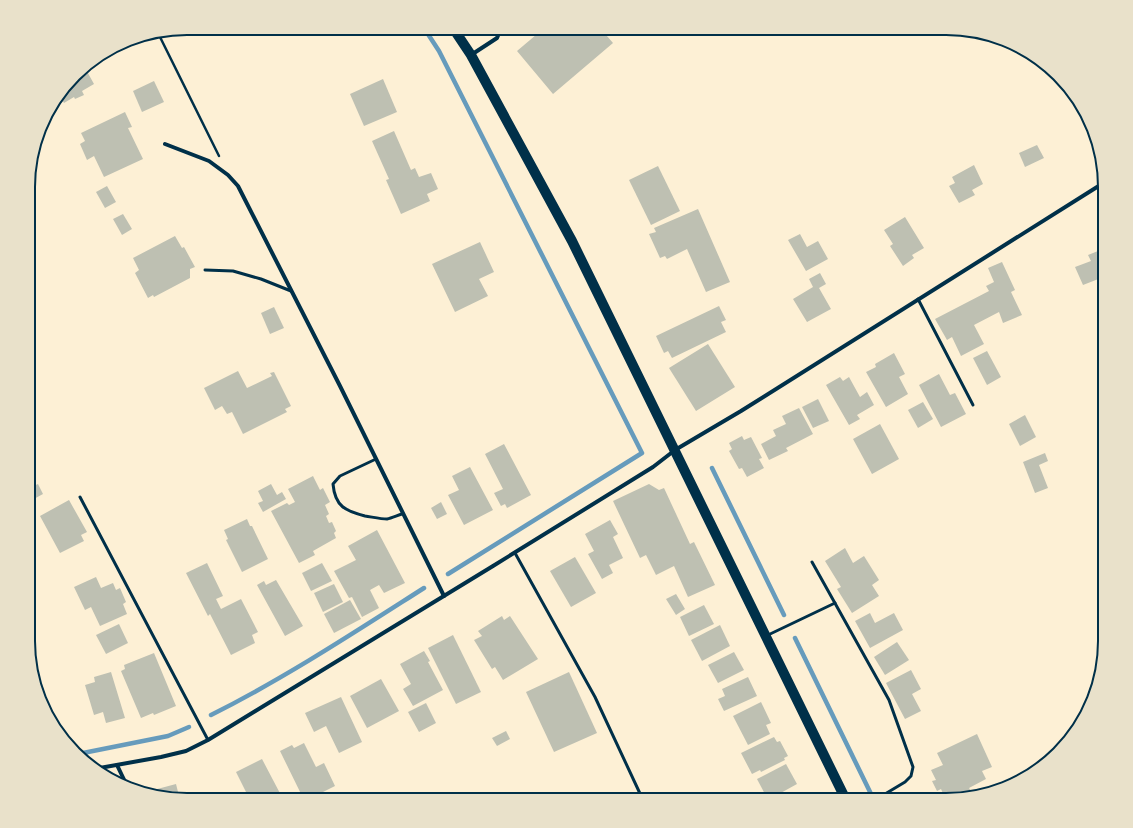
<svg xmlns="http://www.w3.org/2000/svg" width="1133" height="828" viewBox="0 0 1133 828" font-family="'Exo 2',sans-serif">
<rect width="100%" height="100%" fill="#fdf0d5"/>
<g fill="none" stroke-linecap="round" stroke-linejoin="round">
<!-- stream -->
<g stroke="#669bbc" stroke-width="4.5">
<polyline points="424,28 439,51 642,453 448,574"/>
<polyline points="712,468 784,615"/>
<polyline points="795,638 872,796"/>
<path d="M 211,715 C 285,678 355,632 424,588"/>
<polyline points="78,754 168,736 189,727"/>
</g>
</g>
<!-- building -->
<g fill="#bec0b2">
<polygon points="551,28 600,28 613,43 553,94 517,51 543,29 546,32"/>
<polygon points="84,66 94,84 82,91 84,95 75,99 74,97 64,103 60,96"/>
<polygon points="383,79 397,112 364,126 350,94"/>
<polygon points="154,81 164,102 142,112 133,91"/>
<polygon points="125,112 132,127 128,128 143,159 104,177 94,156 87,160 80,144 85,141 81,133"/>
<polygon points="394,131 411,170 415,168 419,177 431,173 438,189 427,194 430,201 401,214 386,180 389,179 372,141"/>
<polygon points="1037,145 1044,158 1025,167 1019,153"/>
<polygon points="974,165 983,184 972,190 975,195 959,203 949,186 955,183 952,177"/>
<polygon points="658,166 680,211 651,225 629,180"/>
<polygon points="107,186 116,202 105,208 96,192"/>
<polygon points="698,209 730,282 706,292 687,249 667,259 665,256 660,258 649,234 656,232 654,228"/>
<polygon points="123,214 132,229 122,235 113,219"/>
<polygon points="905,217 924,248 912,255 914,258 903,266 890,246 893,244 884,230"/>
<polygon points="800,234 807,247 818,241 828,259 806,271 788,240"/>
<polygon points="175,236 182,248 184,247 195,267 190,269 190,278 154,297 153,295 148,298 135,273 139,270 133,258"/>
<polygon points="480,242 494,272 479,279 488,296 455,312 432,264"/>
<polygon points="1103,249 1105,253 1105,268 1098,271 1101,278 1083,285 1075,267 1091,261 1088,255"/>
<polygon points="1002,262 1015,290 1011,292 1022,315 1003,323 999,312 974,325 984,344 961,356 952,337 947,340 935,319 989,291 986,286 994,282 988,268"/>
<polygon points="820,273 826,284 819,288 831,309 807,322 793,299 813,287 809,279"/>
<polygon points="719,306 726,320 721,322 726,332 672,358 668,351 664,353 656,336"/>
<polygon points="274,307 284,328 270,334 261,313"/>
<polygon points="1105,314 1105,327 1103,328 1098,318"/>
<polygon points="708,344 735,387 696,411 669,368"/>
<polygon points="987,351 1001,377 987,385 973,358"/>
<polygon points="894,353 905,374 899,377 908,394 886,407 866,372 876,367 875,364"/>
<polygon points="238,371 247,388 272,376 270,373 274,372 291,406 285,409 287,412 243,434 232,412 227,414 222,406 215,410 204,388"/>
<polygon points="939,374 950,395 955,393 966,414 941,427 919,385"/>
<polygon points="840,377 843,381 849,377 860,397 867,392 874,405 857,415 860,419 849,425 826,385"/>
<polygon points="818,399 829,421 813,428 802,407"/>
<polygon points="923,402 933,419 918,428 908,410"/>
<polygon points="799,408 813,434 786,448 788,451 769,460 761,444 776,436 773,430 786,424 782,416"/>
<polygon points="1025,415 1036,437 1020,446 1009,424"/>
<polygon points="880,424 899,459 872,474 853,439"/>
<polygon points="742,436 744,440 751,437 762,458 759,459 764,468 747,477 742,468 739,469 729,451 732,449 729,443"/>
<polygon points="504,444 531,495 507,508 505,504 501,506 494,493 503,489 485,454"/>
<polygon points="1045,453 1048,461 1039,465 1048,488 1035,493 1023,462"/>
<polygon points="470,467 493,510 464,525 448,495 459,490 452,476"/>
<polygon points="313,476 320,490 323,488 330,502 325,505 329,514 326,516 329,523 332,522 336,531 334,533 336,538 313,551 315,555 299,563 271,511 287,503 289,505 295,502 288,489"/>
<polygon points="38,484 43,494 32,500 29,496 29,488"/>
<polygon points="271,484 277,495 282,492 286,499 263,512 258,503 263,501 258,491"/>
<polygon points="649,484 659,490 664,488 690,544 694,542 715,585 688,597 674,566 656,575 646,555 640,558 613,501"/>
<polygon points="69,500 87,532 81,535 84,541 60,553 40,516"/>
<polygon points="441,502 447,514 437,519 431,508"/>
<polygon points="247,519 250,526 252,526 268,559 242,572 226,540 228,539 224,530"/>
<polygon points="610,520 618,534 613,537 623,558 609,565 613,573 602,579 588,554 594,551 585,534"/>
<polygon points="377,530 405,583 384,593 379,585 370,590 379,608 362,617 352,597 349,598 334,571 356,560 348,546"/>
<polygon points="845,548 853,563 864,556 879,580 872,585 879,596 852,613 837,589 841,587 825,561"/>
<polygon points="575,557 596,593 571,607 550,571"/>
<polygon points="207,563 223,596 216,599 221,609 241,599 258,632 252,635 255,643 231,655 210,614 208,616 186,573"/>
<polygon points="322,563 332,581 311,591 302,573"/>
<polygon points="96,577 101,588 113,583 116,590 120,588 126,602 123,604 127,614 100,626 91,607 85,610 74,587"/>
<polygon points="276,580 303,626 285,636 257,585 264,581 266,585"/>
<polygon points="334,584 343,602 323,612 314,593"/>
<polygon points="676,594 685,609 676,615 666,599"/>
<polygon points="350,600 361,619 334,633 324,614"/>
<polygon points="704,605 714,624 689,636 680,617"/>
<polygon points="870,613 875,623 894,613 903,630 870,648 855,621"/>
<polygon points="502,616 504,620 510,616 538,659 503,680 495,667 492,669 474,640 482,636 478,631"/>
<polygon points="119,624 128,643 106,654 96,635"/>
<polygon points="720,625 730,646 702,661 691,640"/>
<polygon points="453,635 481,692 456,704 428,648"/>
<polygon points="897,642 909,660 885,675 874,657"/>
<polygon points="424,651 430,661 428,662 443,690 413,706 403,689 411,684 400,664"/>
<polygon points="734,652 744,670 718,683 708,665"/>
<polygon points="154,653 176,706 154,715 153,713 141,718 121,671 125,669 124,665"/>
<polygon points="911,670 921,689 912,694 921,711 905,719 886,683"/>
<polygon points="111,672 125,718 106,723 103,712 94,715 85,685 95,682 94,677"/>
<polygon points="569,672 597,733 554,752 526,692"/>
<polygon points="748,677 757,696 724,711 718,699 725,696 722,689"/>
<polygon points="381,679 399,711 367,728 350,696"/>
<polygon points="341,697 362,742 339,753 326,726 314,732 305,713"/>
<polygon points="761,702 771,723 766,725 770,734 748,745 733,716"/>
<polygon points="426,703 436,723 419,732 408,712"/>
<polygon points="506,731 510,739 497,746 492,738"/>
<polygon points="977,734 992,767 982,771 986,779 969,788 971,791 955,798 946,800 941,789 937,791 932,781 936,780 931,770 943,765 937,753"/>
<polygon points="774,737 777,742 780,741 788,756 784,758 785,760 761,772 760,770 752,774 741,753"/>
<polygon points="304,743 316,767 324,763 335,786 307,800 304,800 280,751 292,745 294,748"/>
<polygon points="262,759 283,799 287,797 289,800 250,800 236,772"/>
<polygon points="786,764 797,784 768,800 757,779"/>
<polygon points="176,784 180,800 147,794 146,792"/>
<polygon points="803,792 807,800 787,800"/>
</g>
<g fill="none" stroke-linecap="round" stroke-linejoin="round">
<!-- path -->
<g stroke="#003049" stroke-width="2.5">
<polyline points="154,34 160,37 219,156"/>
<polyline points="99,58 144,36"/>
</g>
<!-- service -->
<g stroke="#003049" stroke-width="3">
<polyline points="205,270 233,271 261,279 291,291"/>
<polyline points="918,299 973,405"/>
<path d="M 376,459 L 340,476 L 333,484 C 335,507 346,511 365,516 C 372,517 381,519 387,519 C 392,518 398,515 402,514"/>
<polyline points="80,497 208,740"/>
<polyline points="515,553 595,697 643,800"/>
<polyline points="812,562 889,700 913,767 911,776 905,782 875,800"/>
<polyline points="768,635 835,603"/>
<polyline points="39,691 55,728"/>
</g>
<!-- minor -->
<g stroke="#003049" stroke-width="4">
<polyline points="471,55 497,38 501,28"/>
<polyline points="165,144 209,161 228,175 238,186 340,386 444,596"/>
<polyline points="117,765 128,788"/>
<polyline points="94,769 161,757 186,751 208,740 493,566 653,467 675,450 741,411 1105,182"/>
</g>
<!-- primary -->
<polyline stroke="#003049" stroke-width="10" points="453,28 471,55 572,241 846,800"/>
</g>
<!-- crop -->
<path d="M0 0H1133V828H0ZM187 35H946A152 152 0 0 1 1098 187V641A152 152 0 0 1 946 793H187A152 152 0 0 1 35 641V187A152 152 0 0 1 187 35Z" fill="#e9e1ca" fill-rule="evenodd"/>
<path fill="none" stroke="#003049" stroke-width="2" d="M187 35H946A152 152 0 0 1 1098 187V641A152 152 0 0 1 946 793H187A152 152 0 0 1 35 641V187A152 152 0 0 1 187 35Z"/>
</svg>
